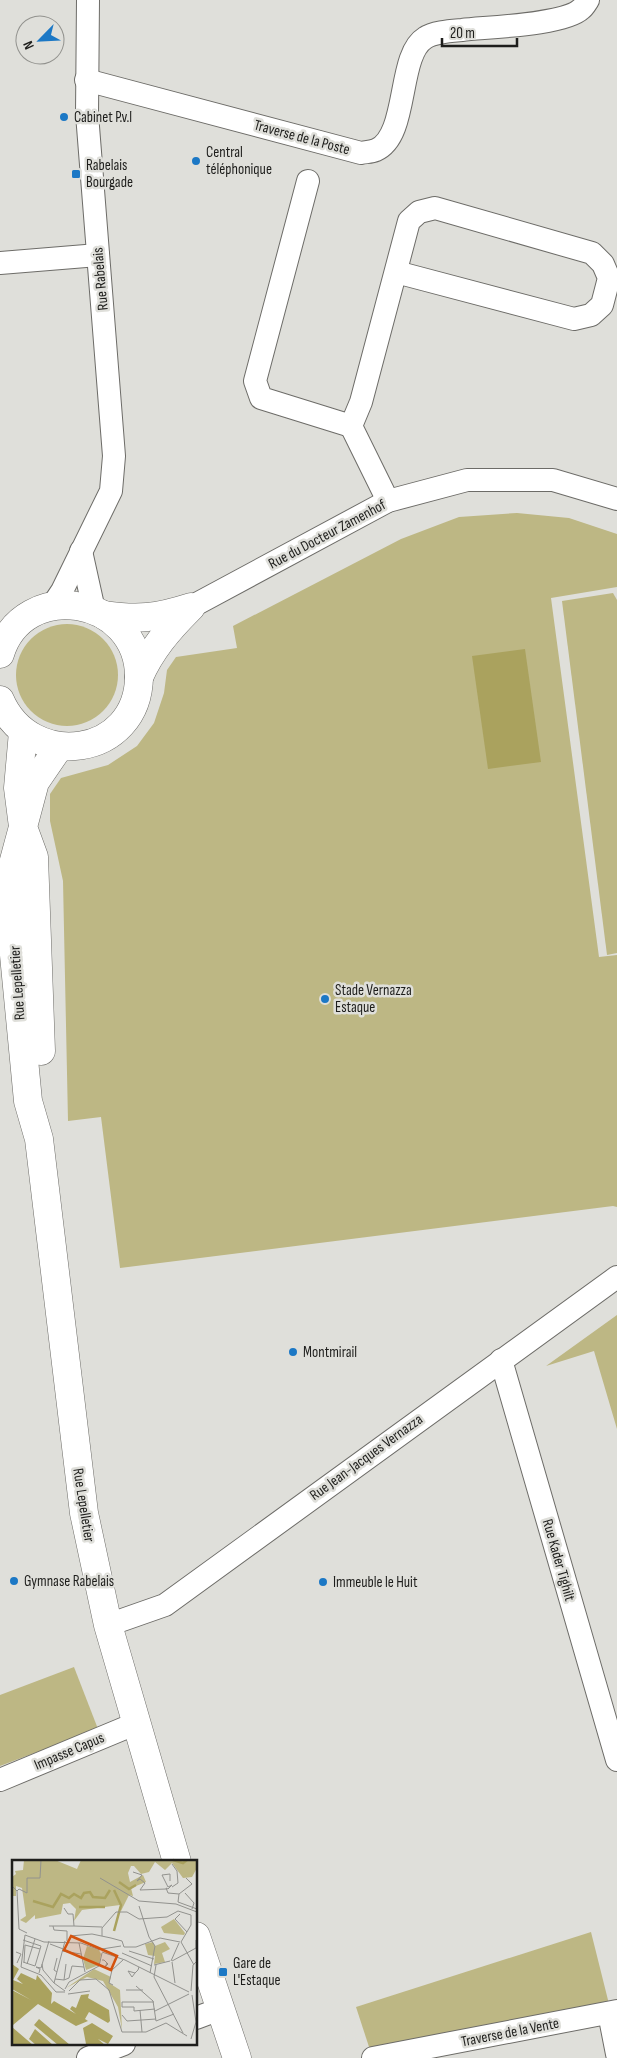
<svg xmlns="http://www.w3.org/2000/svg" width="617" height="2058" viewBox="0 0 617 2058" font-family="'Sofia Sans Condensed',sans-serif">
<rect width="100%" height="100%" fill="#dfdfda"/>
<!-- green -->
<g fill="#bdb784">
<polygon points="517,513 569,518 617,534 617,587 551,598 599,957 617,955 617,1207 613,1206 120,1268 101,1117 68,1121 63,881 50,821 50,794 61,778 108,765 137,746 154,723 164,693 167,670 176,657 237,648 233,626 401,539 459,517"/>
<polygon points="613,593 617,600 617,953 607,955 562,601"/>
<circle cx="67" cy="675" r="51"/>
<polygon points="617,1315 617,1429 594,1351 546,1366"/>
<polygon points="74,1667 98,1729 0,1766 0,1695"/>
<polygon points="591,1932 609,2004 371,2053 356,2007"/>
</g>
<!-- water -->
<polygon fill="#aaa25e" points="525,649 541,762 488,769 472,656"/>
<g fill="none" stroke-linecap="round" stroke-linejoin="round">
<defs>
<g id="street">
<path d="M 86,80 L 361,153 C 366,152 371,152 376,150 C 409,136 397,55 425,38 C 434,32 451,31 462,30 C 487,27 564,25 581,9 C 584,7 586,3 588,0"/>
<polyline points="308,181 255,381 261,398 351,426"/>
<polyline points="0,263 98,255"/>
<polyline points="388,501 351,426 361,402 409,221 419,212 435,208 592,253 603,264 609,278 602,305 591,315 574,319 396,272"/>
<polyline points="81,551 94,610"/>
<polyline points="52,606 62,591 111,491 114,456 87,114 88,0"/>
<polyline points="191,607 388,501 467,480 553,480 617,499"/>
<polyline points="501,1360 617,1760"/>
<polyline points="108,1625 165,1605 617,1277"/>
<polyline points="0,1780 137,1723"/>
<polyline points="609,2013 617,2054"/>
<polyline points="196,2018 220,2009"/>
<polyline points="88,2058 124,2044"/>
<polyline points="373,2058 617,2011"/>
</g>
<g id="secondary">
<path d="M 104,615 C 139,620 156,618 191,607"/>
<path d="M 0,654 C 23,577 139,596 139,677 C 138,757 31,772 0,700"/>
<path d="M 139,677 C 151,650 168,630 189,609"/>
<polyline points="23,732 18,788 23,827 13,864 14,955 28,1101 39,1139 84,1513 108,1625 177,1862"/>
<polyline points="41,1051 34,857 23,827 35,782 59,747"/>
<polyline points="196,1936 237,2058"/>
</g>
</defs>
<!-- street casing -->
<use href="#street" stroke="#6d6c68" stroke-width="24"/>
<!-- secondary casing -->
<use href="#secondary" stroke="#6d6c68" stroke-width="29"/>
<!-- street -->
<use href="#street" stroke="#fff" stroke-width="22"/>
<!-- secondary -->
<use href="#secondary" stroke="#fff" stroke-width="28"/>
</g>
<!-- markers -->
<g fill="#1c78c5" stroke="#dfdfda" stroke-width="2">
<circle cx="64" cy="117" r="5"/>
<circle cx="196" cy="161" r="5"/>
<rect x="71" y="169" width="10" height="10" rx="2.5"/>
<circle cx="325" cy="999" r="5"/>
<circle cx="293" cy="1352" r="5"/>
<circle cx="14" cy="1581" r="5"/>
<circle cx="323" cy="1582" r="5"/>
<rect x="218" y="1967" width="10" height="10" rx="2.5"/>
</g>
<g text-anchor="middle" stroke-width="5" stroke-linejoin="round" paint-order="stroke">
<!-- poi labels -->
<g font-size="15" fill="#1e1e1c" stroke="#dfdfda" text-anchor="start">
<text x="74" y="122">Cabinet P.v.l</text>
<text x="206" y="157">Central<tspan x="206" dy="17">téléphonique</tspan></text>
<text x="86" y="170">Rabelais<tspan x="86" dy="17">Bourgade</tspan></text>
<text x="335" y="995">Stade Vernazza<tspan x="335" dy="17">Estaque</tspan></text>
<text x="303" y="1357">Montmirail</text>
<text x="24" y="1586">Gymnase Rabelais</text>
<text x="333" y="1587">Immeuble le Huit</text>
<text x="233" y="1968">Gare de<tspan x="233" dy="17">L'Estaque</tspan></text>
</g>
<!-- street labels -->
<g font-size="15" fill="#1e1e1c" stroke="#dfdfda">
<text transform="translate(302 137) rotate(15)" y="5">Traverse de la Poste</text>
<text transform="translate(100 279) rotate(-95)" y="5">Rue Rabelais</text>
<text transform="translate(327 534) rotate(-28)" y="5">Rue du Docteur Zamenhof</text>
<text transform="translate(17 983) rotate(-94)" y="5">Rue Lepelletier</text>
<text transform="translate(366 1457) rotate(-36)" y="5">Rue Jean-Jacques Vernazza</text>
<text transform="translate(84 1505) rotate(81)" y="5">Rue Lepelletier</text>
<text transform="translate(559 1560) rotate(74)" y="5">Rue Kader Tighilt</text>
<text transform="translate(69 1751) rotate(-23)" y="5">Impasse Capus</text>
<text transform="translate(510 2032) rotate(-11)" y="5">Traverse de la Vente</text>
</g>
</g>
<!-- overview -->
<g transform="translate(12 1860)">
<rect width="185" height="185" fill="#dfdfda"/>
<path d="M 12,0 L 43,0 L 65,9 L 69,0 L 185,0 L 185,8 L 180,17 L 171,18 L 160,3 L 153,10 L 143,2 L 137,12 L 129,14 L 122,6 L 119,6 L 116,13 L 118,22 L 131,15 L 134,22 L 119,28 L 121,36 L 117,35 L 109,51 L 108,45 L 70,50 L 62,61 L 64,49 L 58,43 L 51,44 L 49,54 L 23,59 L 23,55 L 14,63 L 8,60 L 14,56 L 10,28 L 4,26 L 4,36 L 0,36 L 0,17 L 4,14 L 3,11 L 11,10 ZM 162,59 L 173,73 L 172,75 L 152,73 L 149,67 ZM 141,82 L 143,86 L 153,82 L 158,89 L 150,93 L 153,102 L 142,104 L 143,96 L 136,95 L 133,84 ZM 75,86 L 87,90 L 89,94 L 87,105 L 74,110 L 71,99 ZM 82,109 L 99,117 L 97,123 L 108,130 L 110,170 L 106,147 L 91,121 L 75,117 L 54,128 Z" fill="#bdb784"/>
<path d="M 0,104 L 7,109 L 1,120 L 11,124 L 5,119 L 9,113 L 24,120 L 25,115 L 40,133 L 39,144 L 42,141 L 64,154 L 58,149 L 60,146 L 64,148 L 69,135 L 77,134 L 76,138 L 97,150 L 98,161 L 96,163 L 77,152 L 73,159 L 76,161 L 64,166 L 26,144 L 1,165 L 0,130 L 19,140 L 0,129 ZM 27,159 L 58,185 L 46,185 L 22,165 ZM 80,163 L 101,176 L 96,184 L 86,179 L 93,185 L 74,184 L 71,168 ZM 0,167 L 21,185 L 0,185 ZM 23,169 L 41,185 L 24,185 L 17,179 Z" fill="#aaa25e"/>
<path fill="none" stroke="#aaa25e" stroke-width="2.5" d="M 161,0 L 171,3 L 175,0M 107,22 L 117,29 L 124,25M 21,41 L 41,47 L 49,34 L 57,38 L 62,34 L 69,38 L 72,33 L 78,32 L 81,37 L 93,38 L 98,30M 67,47 L 93,47M 102,71 L 109,45 L 102,30"/>
<path fill="none" stroke="#92928e" stroke-width="1" d="M 121,12 L 130,15 L 125,21 L 128,19 L 133,23 L 128,30 L 154,29M 88,18 L 127,41 L 164,44 L 185,52M 0,26 L 5,31 L 7,69 L 15,73M 160,27 L 166,23 L 165,11 L 160,4M 154,28 L 156,33 L 167,34 L 166,42 L 185,49M 154,28 L 156,29 L 160,25 L 156,27 L 150,15 L 158,14 L 158,21M 5,31 L 7,29 L 15,33 L 15,18 L 28,18 L 29,0M 173,33 L 182,43 L 180,49M 167,34 L 180,24 L 174,18M 127,46 L 137,77 L 143,86 L 138,113M 168,54 L 163,59 L 175,72M 37,66 L 62,66 L 61,54 L 56,54 L 52,48M 41,66 L 42,70 L 55,71 L 55,81M 62,66 L 90,67M 13,75 L 32,82 L 69,83 L 88,90M 58,76 L 80,74 L 99,78 L 110,81 L 112,87M 90,76 L 90,68 L 104,52 L 115,52 L 127,59 L 155,57 L 166,51 L 179,55M 11,80 L 29,86 L 23,106 L 11,102M 53,81 L 42,123 L 53,131M 169,82 L 179,65 L 179,55M 169,82 L 182,105M 67,83 L 73,112M 38,84 L 54,90M 13,85 L 28,89M 112,87 L 124,87 L 148,78 L 168,82M 90,89 L 109,86M 50,91 L 69,94M 117,91 L 142,99M 4,92 L 9,94 L 5,103M 90,92 L 113,100 L 177,132M 110,93 L 140,106M 90,100 L 92,100 L 96,104 L 93,107 L 95,103M 159,101 L 167,83M 160,101 L 184,88 L 184,80M 12,102 L 13,85M 160,102 L 163,123M 15,104 L 23,79M 30,104 L 31,110 L 42,123M 142,105 L 158,101M 144,105 L 142,117 L 171,173M 9,107 L 13,75M 9,107 L 29,115 L 44,132 L 53,132M 45,112 L 42,110 L 45,98M 27,113 L 28,109 L 24,107 L 29,108 L 37,81M 123,113 L 116,111 L 120,117 L 123,113 L 126,110 L 127,107M 43,119 L 52,120 L 54,104M 52,120 L 57,118 L 60,106 L 72,107M 101,125 L 97,123 L 100,110 L 111,100M 124,126 L 141,141 L 144,161 L 162,154M 53,129 L 57,122 L 87,106 L 90,93M 114,130 L 131,130M 57,131 L 68,120 L 84,119 L 97,130 L 110,172 L 134,172 L 154,163 L 175,176M 179,131 L 181,105 L 185,101M 56,134 L 78,131M 142,142 L 110,142 L 110,147 L 122,147 L 122,151 L 143,149M 128,150 L 130,172M 143,151 L 177,134M 110,155 L 115,161 L 144,159M 179,179 L 184,162 L 180,135"/>
<path fill="#d4530e" fill-opacity="0.15" stroke="#d4530e" stroke-width="2.5" d="M 59,76 L 105,96 L 99,110 L 52,90 Z"/>
<rect width="185" height="185" fill="none" stroke="#1e1e1c" stroke-width="2.5"/>
</g>
<!-- north arrow -->
<g transform="translate(40 40) rotate(246)"><circle r="24" fill="#dfdfda" stroke="#92928e"/>
<path d="M0-4L9 19L0 12L-9 19Z" fill="#1c78c5"/>
<text y="-8" font-size="14" font-weight="bold" text-anchor="middle" fill="#1e1e1c">N</text>
</g>
<!-- scale -->
<path d="M442 38v8h75v-8" fill="none" stroke="#1e1e1c" stroke-width="2.5"/>
<text x="450" y="38" font-size="15" fill="#1e1e1c" stroke="#dfdfda" stroke-width="4" paint-order="stroke">20 m</text>
</svg>
